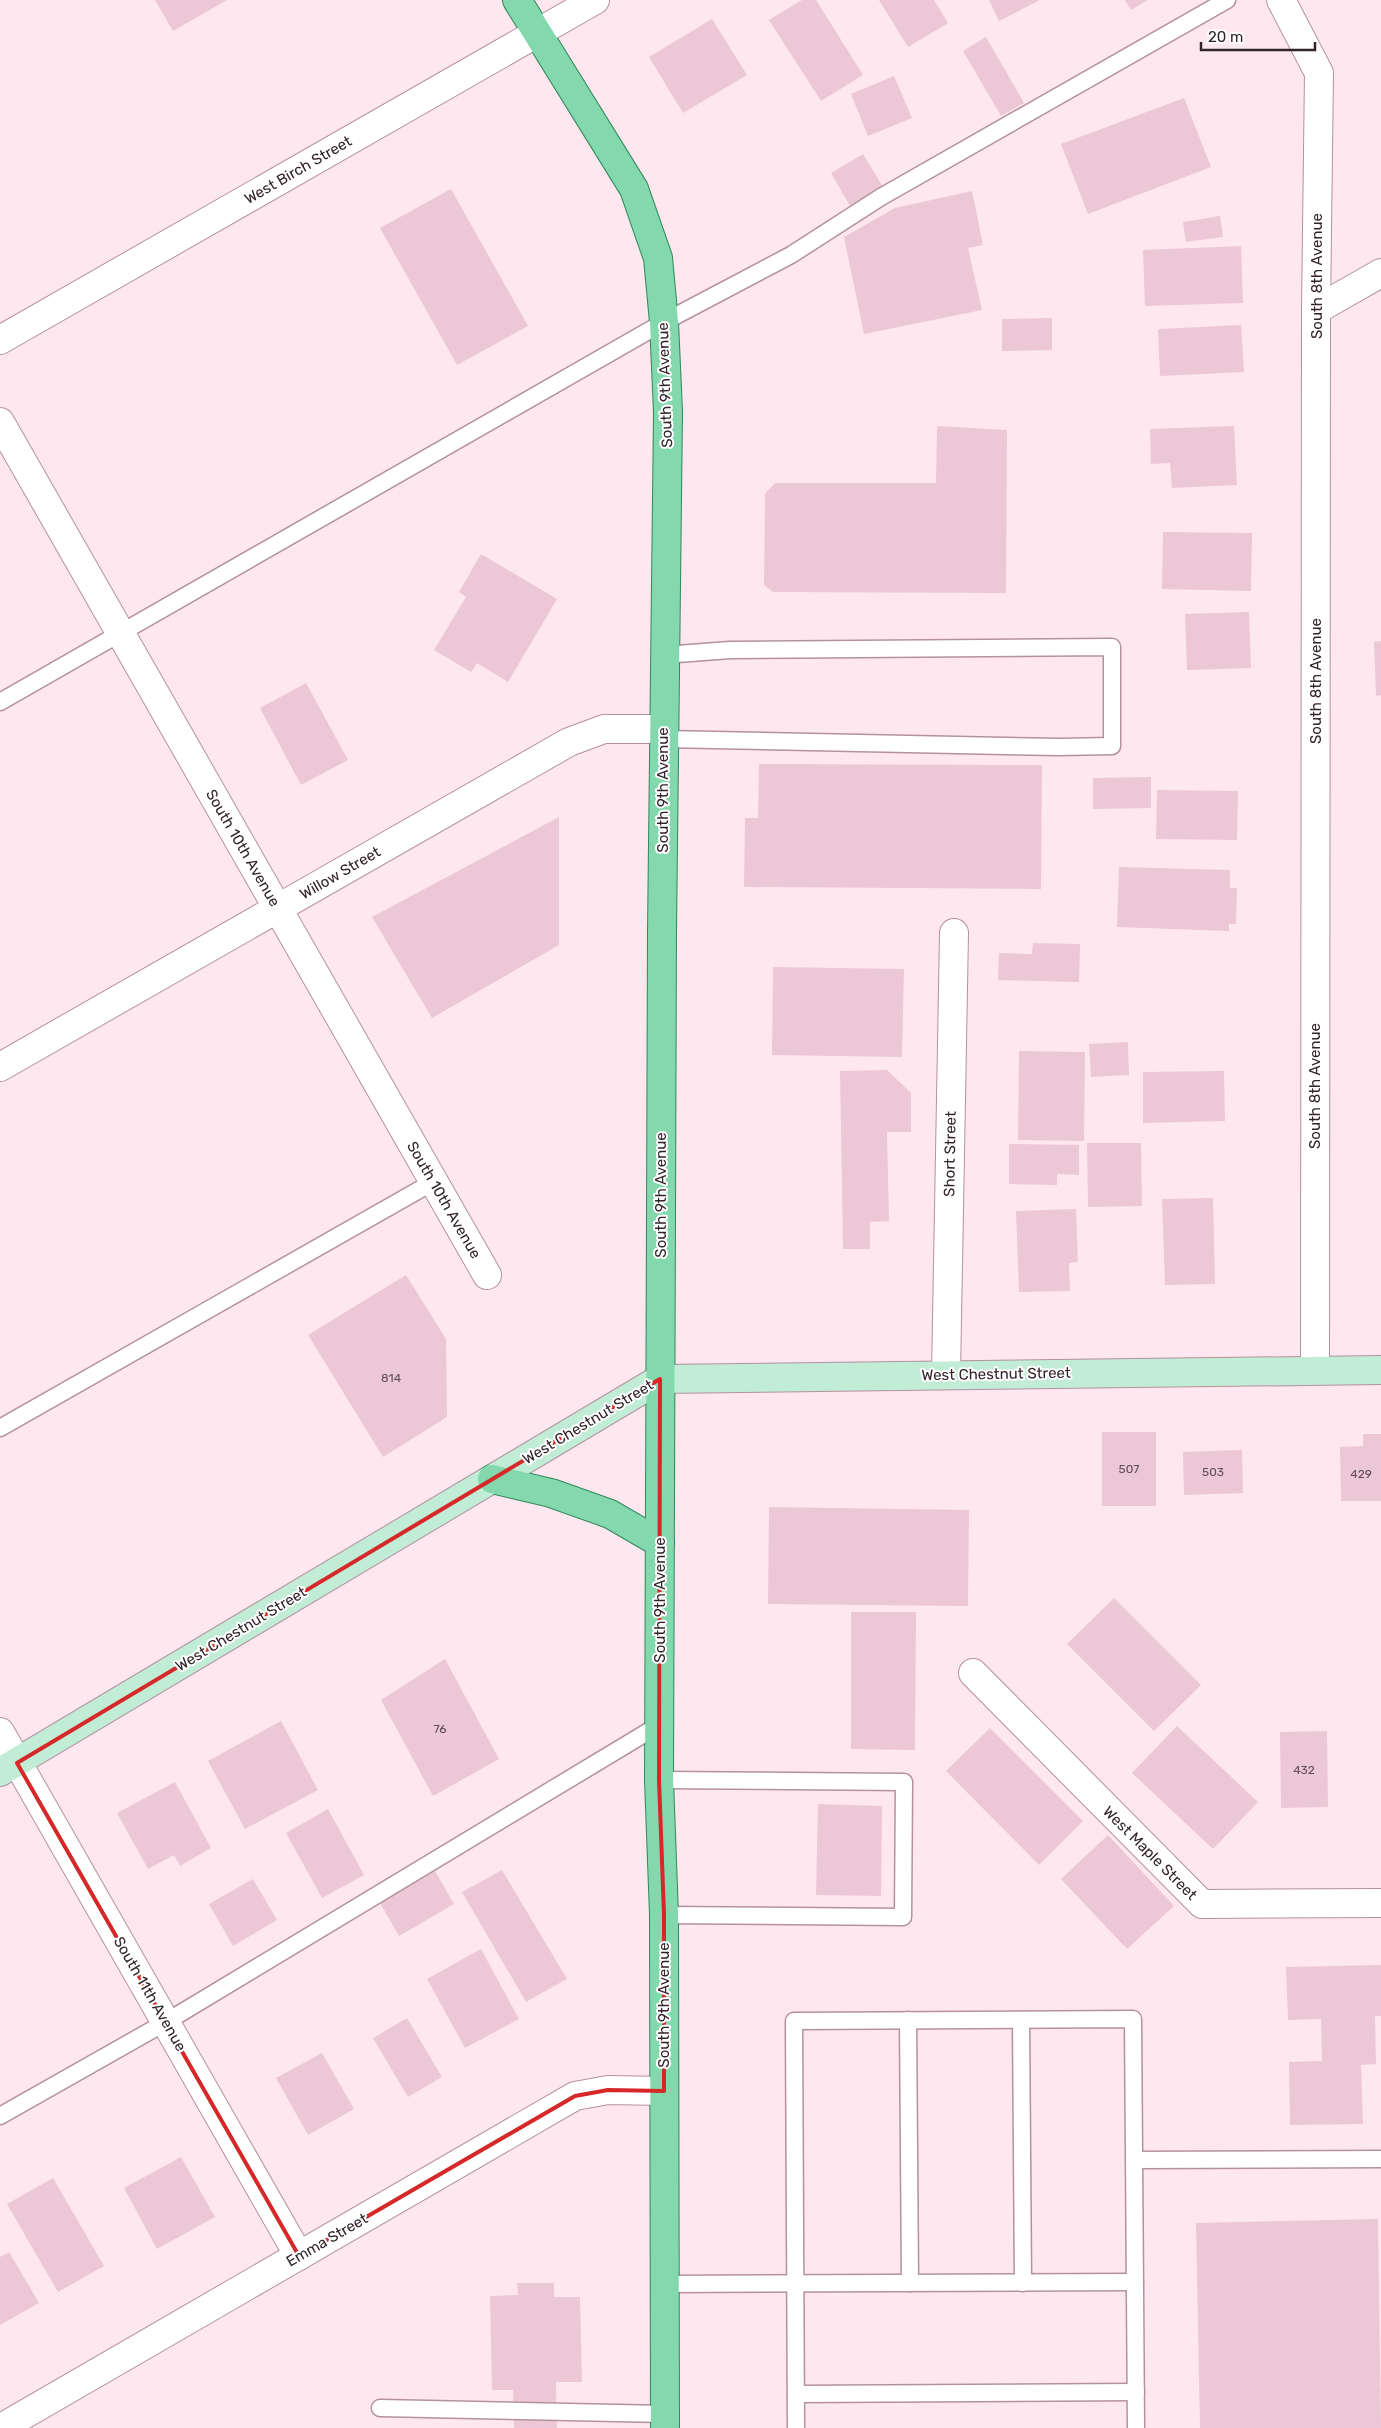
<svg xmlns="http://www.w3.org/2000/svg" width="1381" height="2428" viewBox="0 0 1381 2428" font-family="Rubik,sans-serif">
<rect width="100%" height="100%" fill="#fee7ef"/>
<!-- building -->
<g fill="#ecc7d5">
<polygon points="155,0 227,0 173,31"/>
<polygon points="802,0 816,0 863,75 821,101 769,20"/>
<polygon points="879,0 934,0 948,23 908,47"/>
<polygon points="989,0 1040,0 999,21"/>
<polygon points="1125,0 1148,0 1131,10"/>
<polygon points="712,19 747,75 683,113 649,57"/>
<polygon points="986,37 1024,103 1001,116 963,51"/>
<polygon points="894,76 912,118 868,136 851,94"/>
<polygon points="1184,98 1211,167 1088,214 1061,144"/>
<polygon points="863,154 883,187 850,206 831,173"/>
<polygon points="451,189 528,326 457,365 380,228"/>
<polygon points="972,191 983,245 968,248 982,310 864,334 844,237 895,208"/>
<polygon points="1220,216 1223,237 1186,242 1183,222"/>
<polygon points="1241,246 1243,303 1145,306 1143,250"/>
<polygon points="1052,318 1052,350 1002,351 1002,319"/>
<polygon points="1241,325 1244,372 1160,376 1158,329"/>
<polygon points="937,426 1007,430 1006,593 773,592 764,585 765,494 775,483 936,483"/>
<polygon points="1234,426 1237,485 1172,488 1170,463 1151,464 1150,429"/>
<polygon points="1163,532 1252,533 1251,591 1162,589"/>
<polygon points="481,554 557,599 508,682 477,663 471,672 434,650 466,597 459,592"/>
<polygon points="1249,612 1251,668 1187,670 1185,614"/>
<polygon points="1381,641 1381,695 1376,696 1374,642"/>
<polygon points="306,683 348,760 301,785 260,708"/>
<polygon points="759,764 1042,765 1041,889 744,887 745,818 758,818"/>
<polygon points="1151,777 1151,808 1093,809 1093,778"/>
<polygon points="1157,790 1238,791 1237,840 1156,839"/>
<polygon points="559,817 559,945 432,1018 372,917"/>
<polygon points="1119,867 1230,870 1230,888 1237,888 1236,924 1229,924 1229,931 1117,927"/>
<polygon points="1033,943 1080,944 1079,982 998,980 999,953 1032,954"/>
<polygon points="773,967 904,969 902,1057 772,1055"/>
<polygon points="1128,1042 1129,1075 1091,1077 1089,1044"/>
<polygon points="1019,1051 1085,1052 1084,1141 1018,1140"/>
<polygon points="887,1070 911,1093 911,1132 887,1132 889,1221 870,1222 870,1249 843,1249 840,1071"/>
<polygon points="1224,1071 1225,1121 1143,1123 1143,1072"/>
<polygon points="1087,1143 1141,1143 1142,1206 1088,1207"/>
<polygon points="1009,1144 1079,1145 1079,1175 1057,1174 1057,1185 1009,1184"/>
<polygon points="1213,1198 1215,1284 1165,1285 1162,1199"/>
<polygon points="1076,1209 1078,1262 1069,1263 1070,1291 1019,1292 1016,1211"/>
<polygon points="406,1275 446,1339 447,1417 383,1457 308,1335"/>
<rect x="1102" y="1432" width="54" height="74"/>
<polygon points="1363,1434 1381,1434 1381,1501 1341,1501 1340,1447 1363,1446"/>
<polygon points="1242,1450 1243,1493 1184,1495 1183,1452"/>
<polygon points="769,1507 969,1510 968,1606 768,1604"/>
<polygon points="1114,1598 1201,1685 1154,1731 1067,1644"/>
<polygon points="851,1612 916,1612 915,1750 851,1749"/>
<polygon points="445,1659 499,1759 433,1796 381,1700"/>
<polygon points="281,1721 318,1790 245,1829 208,1761"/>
<polygon points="1177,1726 1258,1802 1213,1849 1132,1773"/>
<polygon points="990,1728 1083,1821 1039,1865 946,1771"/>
<polygon points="1327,1731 1328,1807 1281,1808 1280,1732"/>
<polygon points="175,1782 211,1848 180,1866 174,1855 148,1869 117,1813"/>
<polygon points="818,1804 882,1806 881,1896 816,1895"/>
<polygon points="328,1809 364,1875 322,1898 286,1833"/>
<polygon points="1108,1835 1174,1906 1127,1949 1061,1879"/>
<polygon points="502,1870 567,1979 526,2002 462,1892"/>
<polygon points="435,1871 454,1904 399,1936 380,1903"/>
<polygon points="253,1879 277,1920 233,1946 209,1904"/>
<polygon points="481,1949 519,2019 465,2048 427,1979"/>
<polygon points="1381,1965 1381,2016 1375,2016 1376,2064 1361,2065 1363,2124 1290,2125 1289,2062 1322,2061 1321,2019 1288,2020 1286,1967"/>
<polygon points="407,2018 442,2077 408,2097 373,2038"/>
<polygon points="322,2053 354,2109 308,2135 276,2078"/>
<polygon points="181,2157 215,2217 157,2249 124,2188"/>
<polygon points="53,2178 104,2266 58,2292 7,2204"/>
<polygon points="1378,2219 1381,2428 1200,2428 1196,2223"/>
<polygon points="9,2252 39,2303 0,2325 0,2257"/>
<polygon points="517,2283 554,2283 554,2297 580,2297 582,2382 556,2382 557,2428 514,2428 513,2390 492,2390 490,2296 518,2295"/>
</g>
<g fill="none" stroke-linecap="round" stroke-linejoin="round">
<defs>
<g id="lane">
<polyline points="0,702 664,322 791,255 881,197 1227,0"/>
<polyline points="664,739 1059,747 1112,746 1112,647 730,650 664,655"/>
<polyline points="0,1428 433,1182"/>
<polyline points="659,1780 904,1782 903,1917 664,1915"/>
<polyline points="908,2020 910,2283"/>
<polyline points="1021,2020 1023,2283"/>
<polyline points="0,2116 166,2022 659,1725"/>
<polyline points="1134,2160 1381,2159"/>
<polyline points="664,2284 1135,2282"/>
<polyline points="796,2394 1136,2392"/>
<polyline points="380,2408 665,2414"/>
<polyline points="796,2428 794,2021 1133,2019 1136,2428"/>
</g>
<g id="street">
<polyline points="1281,0 1319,73 1316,310 1315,1370"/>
<polyline points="1316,310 1381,273"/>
<polyline points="0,340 595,0"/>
<polyline points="0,422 487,1275"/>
<polyline points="0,1067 569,742 604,729 664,729"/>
<polyline points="946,1375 954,933"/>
<polyline points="973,1673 1202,1904 1381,1903"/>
<polyline points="0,1732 299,2256"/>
<polyline points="1,2428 575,2096 608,2090 664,2091"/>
</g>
<polyline id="secondary" points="0,1772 660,1379 1381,1370"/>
<g id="primary">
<polyline points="517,0 634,189 658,258 664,322 668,412 662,932 659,1780 664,1915 665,2428"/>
<polyline points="492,1479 551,1493 610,1514 660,1543"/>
</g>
</defs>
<!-- lane casing -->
<use href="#lane" stroke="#b5919e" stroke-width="19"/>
<!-- street casing -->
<use href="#street" stroke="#b5919e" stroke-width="30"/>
<!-- secondary casing -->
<use href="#secondary" stroke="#b5919e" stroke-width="30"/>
<!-- primary casing -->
<use href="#primary" stroke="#31885c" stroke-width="30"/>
<!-- lane -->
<use href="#lane" stroke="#fff" stroke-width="16"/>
<!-- street -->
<use href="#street" stroke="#fff" stroke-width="28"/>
<!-- secondary -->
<use href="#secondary" stroke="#c1ecd6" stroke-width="28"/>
<!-- primary -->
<use href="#primary" stroke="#83d8ad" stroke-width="28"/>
</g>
<!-- marked area -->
<path fill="none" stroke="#d62828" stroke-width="4" stroke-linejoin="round" d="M 660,1379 L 659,1780 L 664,1915 L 664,2091 L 608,2090 L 575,2096 L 299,2256 L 17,1763 Z"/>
<g text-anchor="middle" stroke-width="4" stroke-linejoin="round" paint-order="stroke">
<!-- number labels -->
<g font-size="12" fill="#604d55">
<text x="391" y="1382">814</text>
<text x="1129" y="1473">507</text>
<text x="1213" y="1476">503</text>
<text x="1361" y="1478">429</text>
<text x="440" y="1733">76</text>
<text x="1304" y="1774">432</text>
</g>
<!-- street labels -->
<g font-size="15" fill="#32242a" stroke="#fff">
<text transform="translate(298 170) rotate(-30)" y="5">West Birch Street</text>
<text transform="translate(1317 276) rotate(-90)" y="5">South 8th Avenue</text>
<text transform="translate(665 385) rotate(-92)" y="5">South 9th Avenue</text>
<text transform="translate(1316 681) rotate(-90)" y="5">South 8th Avenue</text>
<text transform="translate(663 790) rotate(-90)" y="5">South 9th Avenue</text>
<text transform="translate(243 848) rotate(60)" y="5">South 10th Avenue</text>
<text transform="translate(340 873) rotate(-30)" y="5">Willow Street</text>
<text transform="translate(1315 1086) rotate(-90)" y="5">South 8th Avenue</text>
<text transform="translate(950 1154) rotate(-89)" y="5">Short Street</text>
<text transform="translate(661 1195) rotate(-90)" y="5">South 9th Avenue</text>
<text transform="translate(444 1200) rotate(60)" y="5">South 10th Avenue</text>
<text transform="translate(996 1374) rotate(-1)" y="5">West Chestnut Street</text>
<text transform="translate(588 1422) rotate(-31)" y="5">West Chestnut Street</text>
<text transform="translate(660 1600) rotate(-90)" y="5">South 9th Avenue</text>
<text transform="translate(241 1629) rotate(-31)" y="5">West Chestnut Street</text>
<text transform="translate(1150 1853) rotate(45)" y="5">West Maple Street</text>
<text transform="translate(150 1994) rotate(60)" y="5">South 11th Avenue</text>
<text transform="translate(664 2005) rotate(-90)" y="5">South 9th Avenue</text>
<text transform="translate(327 2240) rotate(-30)" y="5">Emma Street</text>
</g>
</g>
<!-- scale -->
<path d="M1201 42v8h114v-8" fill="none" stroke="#32242a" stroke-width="2.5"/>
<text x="1208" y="42" font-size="15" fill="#32242a" stroke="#ffffff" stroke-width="4" paint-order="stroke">20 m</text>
</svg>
